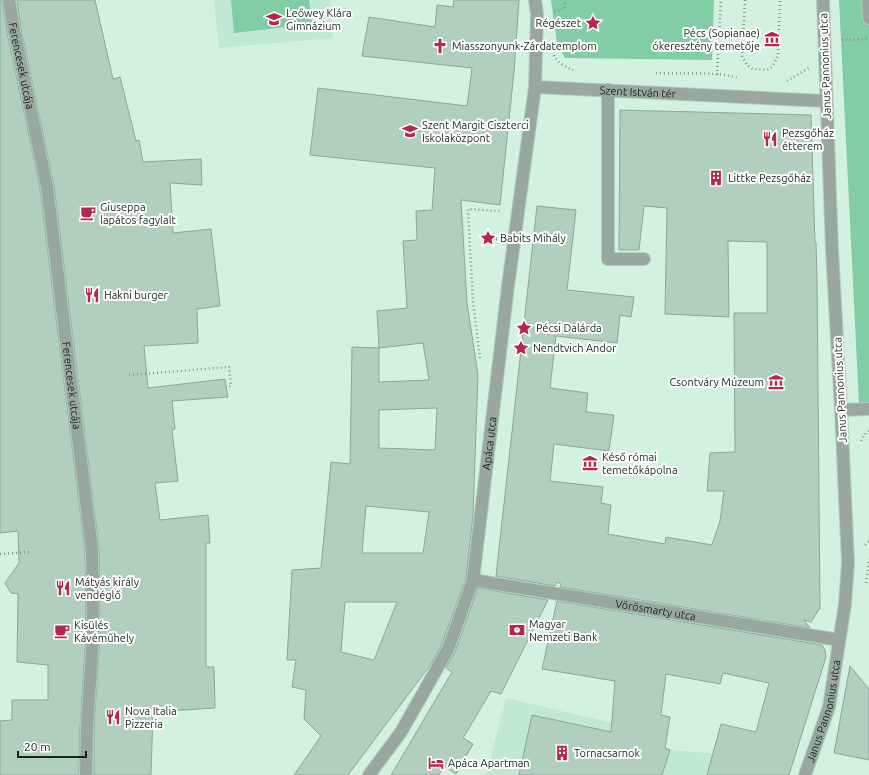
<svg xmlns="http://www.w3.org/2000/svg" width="869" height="775" viewBox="0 0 869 775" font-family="Ubuntu,sans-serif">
<rect width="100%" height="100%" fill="#d2f2df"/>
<!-- built -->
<g fill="#c1e8d2">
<polygon points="214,0 330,0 333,38 219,48"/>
<polygon points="506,698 612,723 631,736 670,750 709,753 745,761 749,752 792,767 789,775 486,775"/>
</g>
<!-- green -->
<g fill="#82cda6">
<polygon points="231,0 309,0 312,24 234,33"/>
<polygon points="551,0 714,0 712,60 565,58 557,43"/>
<polygon points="839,0 869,0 869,403 859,404"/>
</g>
<!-- building -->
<g fill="#b0cfbd" stroke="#89a796" fill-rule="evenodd">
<polygon points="0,0 2,0 7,32 40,188 85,551 86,635 80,727 79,775 0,775 0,721 12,720 12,700 48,700 48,665 17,662 18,594 11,593 5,583 19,563 18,531 0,533"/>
<polygon points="17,0 95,0 113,79 120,77 136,141 139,140 143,162 201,159 202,185 170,183 173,233 211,229 220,306 197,309 198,343 144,346 148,388 225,379 228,397 172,401 175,429 172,430 178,481 155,483 160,520 208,515 210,543 206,543 206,667 214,667 215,708 153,712 151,775 94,775 94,727 100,635 99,549 54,186 21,29"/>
<path d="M 454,0 L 519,0 L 514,72 L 500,205 L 461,200 L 467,303 L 478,375 L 473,515 L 466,578 L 441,646 L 431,664 L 348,775 L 294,775 L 321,736 L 304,719 L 306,690 L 292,687 L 296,660 L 287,660 L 292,570 L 321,568 L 331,462 L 350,464 L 352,347 L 379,348 L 377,311 L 407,308 L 403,241 L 417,240 L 416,211 L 432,210 L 435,168 L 310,155 L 318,88 L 467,106 L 472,68 L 362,56 L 369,17 L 435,27 L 437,5 L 453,7 ZM 423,343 L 429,380 L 379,382 L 379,348 ZM 437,408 L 435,450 L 379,448 L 379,410 ZM 366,506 L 429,512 L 423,553 L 362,553 ZM 345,602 L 397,602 L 374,660 L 341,652 Z"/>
<polygon points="620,110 811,115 815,242 816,242 817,276 820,608 811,622 804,620 810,628 560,587 561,584 557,582 555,586 496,576 537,206 576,210 567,290 634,297 631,317 620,315 617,343 556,336 550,388 588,393 586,412 614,415 609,451 554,444 550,481 603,487 601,503 611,505 608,534 665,544 666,537 712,545 720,521 724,491 707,491 710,453 735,452 734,313 767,313 767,242 728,241 729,317 665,314 667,208 644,206 639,250 619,250"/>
<polygon points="478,588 548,600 501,694 491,691 463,738 473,744 456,774 444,766 439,775 391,775 452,672 446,668 455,652"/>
<polygon points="557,601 822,645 825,650 826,657 789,775 707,775 721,724 756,732 769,683 723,673 720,684 666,674 661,715 670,717 665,748 670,750 662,775 519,775 532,715 611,732 615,681 542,669"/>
<polygon points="850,666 869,689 869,760 834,753"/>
</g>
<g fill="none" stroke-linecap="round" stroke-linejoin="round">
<defs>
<polyline id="lane" points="608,90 608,259 644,259"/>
<g id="street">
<path id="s1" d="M 9,0 L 14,30 L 47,187 L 92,550 L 93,635 L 87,727 L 86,775"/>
<polyline points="868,0 869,18"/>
<path id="s2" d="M 535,87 L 826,101"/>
<polyline points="841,410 869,409"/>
<path id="s3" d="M 473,580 L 839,640"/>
<path id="s4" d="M 369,775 L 401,732 L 448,649 L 473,580 L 508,286 L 535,87 L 537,14 L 535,0"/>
<path id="s5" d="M 805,775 L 829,707 L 845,604 L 848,563 L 841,410 L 832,250 L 823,0"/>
</g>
</defs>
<!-- lane casing -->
<use href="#lane" stroke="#b0cdbc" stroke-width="14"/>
<!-- street casing -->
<use href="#street" stroke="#b0cdbc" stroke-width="14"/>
<!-- path -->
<g stroke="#82998b" stroke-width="2.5" stroke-dasharray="1 3" stroke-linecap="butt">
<polyline points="745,0 742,56 747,65 753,69 767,70 772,67 778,56 780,0"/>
<polyline points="554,12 565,8 565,0"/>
<polyline points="842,40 869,39"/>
<path d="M 554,55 C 557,63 566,67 573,70"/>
<path d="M 656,73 C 680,74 716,71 738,78"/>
<polyline points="717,75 721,0"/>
<polyline points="787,81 809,68"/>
<polyline points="488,238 497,239"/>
<polyline points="480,358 473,302 468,209 500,211"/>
<polyline points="129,375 229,367 231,386 226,388"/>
<polyline points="861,441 864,435 869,430"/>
<polyline points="865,545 869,541"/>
<polyline points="0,554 29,552"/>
<polyline points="866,583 869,559"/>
</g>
<!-- lane -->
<use href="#lane" stroke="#9aa79f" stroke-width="12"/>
<!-- street -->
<use href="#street" stroke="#9aa79f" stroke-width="12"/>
</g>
<!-- icons -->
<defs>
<symbol id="school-bare" viewBox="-9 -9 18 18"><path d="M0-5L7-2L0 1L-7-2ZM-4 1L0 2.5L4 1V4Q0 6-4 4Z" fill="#b7264f" stroke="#fff" stroke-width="2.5" paint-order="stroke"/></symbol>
<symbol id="sight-bare" viewBox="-9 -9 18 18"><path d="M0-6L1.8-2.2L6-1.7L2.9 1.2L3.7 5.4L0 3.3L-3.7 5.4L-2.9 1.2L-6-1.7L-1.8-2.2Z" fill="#b7264f" stroke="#fff" stroke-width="2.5" paint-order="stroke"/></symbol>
<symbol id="museum-bare" viewBox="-9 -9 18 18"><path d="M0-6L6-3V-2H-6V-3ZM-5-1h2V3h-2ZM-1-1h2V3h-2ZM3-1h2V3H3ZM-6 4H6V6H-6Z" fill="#b7264f" stroke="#fff" stroke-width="2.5" paint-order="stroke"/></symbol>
<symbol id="church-bare" viewBox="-9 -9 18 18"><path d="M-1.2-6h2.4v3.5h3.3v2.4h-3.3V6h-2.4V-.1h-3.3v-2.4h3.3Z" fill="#b7264f" stroke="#fff" stroke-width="2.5" paint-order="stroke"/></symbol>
<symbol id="restaurant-bare" viewBox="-9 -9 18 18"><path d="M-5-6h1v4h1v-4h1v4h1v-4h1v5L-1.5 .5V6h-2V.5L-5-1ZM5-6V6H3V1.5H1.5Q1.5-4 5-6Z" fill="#b7264f" stroke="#fff" stroke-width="2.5" paint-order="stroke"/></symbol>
<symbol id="building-bare" viewBox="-9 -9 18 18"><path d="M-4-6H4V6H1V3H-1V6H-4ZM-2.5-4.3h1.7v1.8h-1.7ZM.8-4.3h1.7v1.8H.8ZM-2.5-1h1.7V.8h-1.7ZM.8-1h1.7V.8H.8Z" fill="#b7264f" stroke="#fff" stroke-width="2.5" paint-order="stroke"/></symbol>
<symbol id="cafe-bare" viewBox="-9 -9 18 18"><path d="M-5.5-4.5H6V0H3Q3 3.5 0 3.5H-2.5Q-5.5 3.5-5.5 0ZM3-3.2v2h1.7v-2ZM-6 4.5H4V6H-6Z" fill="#b7264f" stroke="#fff" stroke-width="2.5" paint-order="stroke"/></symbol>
<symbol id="bank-bare" viewBox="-9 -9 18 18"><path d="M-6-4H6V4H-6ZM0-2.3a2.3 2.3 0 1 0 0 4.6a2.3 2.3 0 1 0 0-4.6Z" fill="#b7264f" stroke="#fff" stroke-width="2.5" paint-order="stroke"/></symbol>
<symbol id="hotel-bare" viewBox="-9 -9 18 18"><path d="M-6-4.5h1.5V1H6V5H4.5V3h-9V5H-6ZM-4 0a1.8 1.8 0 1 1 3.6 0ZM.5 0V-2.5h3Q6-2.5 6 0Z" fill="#b7264f" stroke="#fff" stroke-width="2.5" paint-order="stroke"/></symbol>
</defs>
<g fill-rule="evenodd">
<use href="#school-bare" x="263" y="8" width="22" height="22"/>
<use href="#sight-bare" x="582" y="12" width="22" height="22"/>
<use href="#museum-bare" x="761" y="28" width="22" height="22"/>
<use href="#church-bare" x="429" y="35" width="22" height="22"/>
<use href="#school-bare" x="399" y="120" width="22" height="22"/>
<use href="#restaurant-bare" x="759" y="128" width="22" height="22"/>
<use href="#building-bare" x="705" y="167" width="22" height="22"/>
<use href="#cafe-bare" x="77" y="202" width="22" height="22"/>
<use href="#sight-bare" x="477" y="227" width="22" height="22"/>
<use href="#restaurant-bare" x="81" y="284" width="22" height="22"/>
<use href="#sight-bare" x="513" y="317" width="22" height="22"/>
<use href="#sight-bare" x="510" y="337" width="22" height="22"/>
<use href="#museum-bare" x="765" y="371" width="22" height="22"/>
<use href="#museum-bare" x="579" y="452" width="22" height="22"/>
<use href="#restaurant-bare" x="52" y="577" width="22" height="22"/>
<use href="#bank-bare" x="506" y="619" width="22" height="22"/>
<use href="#cafe-bare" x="51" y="620" width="22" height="22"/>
<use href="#restaurant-bare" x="102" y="706" width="22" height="22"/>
<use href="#building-bare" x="551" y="742" width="22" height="22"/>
<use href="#hotel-bare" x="425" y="752" width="22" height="22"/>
</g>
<g text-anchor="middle" stroke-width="4" stroke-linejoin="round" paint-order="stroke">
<!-- poi labels -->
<g font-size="11" fill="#17231c" stroke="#fff" text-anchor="start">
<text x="286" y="17">Leőwey Klára<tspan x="286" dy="13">Gimnázium</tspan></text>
<text x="581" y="27" text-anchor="end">Régészet</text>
<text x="760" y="37" text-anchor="end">Pécs (Sopianae)<tspan x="760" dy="13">ókeresztény temetője</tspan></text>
<text x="452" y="50">Miasszonyunk-Zárdatemplom</text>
<text x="422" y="129">Szent Margit Ciszterci<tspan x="422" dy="13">Iskolaközpont</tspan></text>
<text x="782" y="137">Pezsgőház<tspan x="782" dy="13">étterem</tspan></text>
<text x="728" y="182">Littke Pezsgőház</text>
<text x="100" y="211">Giuseppa<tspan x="100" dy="13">lapátos fagylalt</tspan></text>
<text x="500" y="242">Babits Mihály</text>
<text x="104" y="299">Hakni burger</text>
<text x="536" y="332">Pécsi Dalárda</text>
<text x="533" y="352">Nendtvich Andor</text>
<text x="764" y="386" text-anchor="end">Csontváry Múzeum</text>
<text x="602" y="461">Késő római<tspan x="602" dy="13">temetőkápolna</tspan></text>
<text x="75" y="586">Mátyás király<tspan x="75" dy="13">vendéglő</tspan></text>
<text x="529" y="628">Magyar<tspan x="529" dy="13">Nemzeti Bank</tspan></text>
<text x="74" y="629">Kisülés<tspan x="74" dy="13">Kávéműhely</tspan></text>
<text x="125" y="715">Nova Italia<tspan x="125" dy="13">Pizzeria</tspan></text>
<text x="574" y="757">Tornacsarnok</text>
<text x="448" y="767">Apáca Apartman</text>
</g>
<!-- street labels -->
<g font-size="11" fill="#17231c" stroke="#fff">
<text dy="4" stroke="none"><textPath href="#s1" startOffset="67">Ferencesek utcája</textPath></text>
<text transform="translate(825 66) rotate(-92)" y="4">Janus Pannonius utca</text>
<text dy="4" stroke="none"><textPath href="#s2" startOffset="103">Szent István tér</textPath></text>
<text dy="4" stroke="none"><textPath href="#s1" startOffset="391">Ferencesek utcája</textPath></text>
<text transform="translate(840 390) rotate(-93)" y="4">Janus Pannonius utca</text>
<text dy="4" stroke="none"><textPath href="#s4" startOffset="360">Apáca utca</textPath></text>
<text dy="4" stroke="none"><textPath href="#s3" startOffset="185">Vörösmarty utca</textPath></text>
<text dy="4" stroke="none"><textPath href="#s5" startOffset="67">Janus Pannonius utca</textPath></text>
</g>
</g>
<!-- scale -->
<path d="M18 751v6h68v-6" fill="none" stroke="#17231c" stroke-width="2"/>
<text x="24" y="751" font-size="12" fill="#17231c" stroke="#ffffff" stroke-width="3" paint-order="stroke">20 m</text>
</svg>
